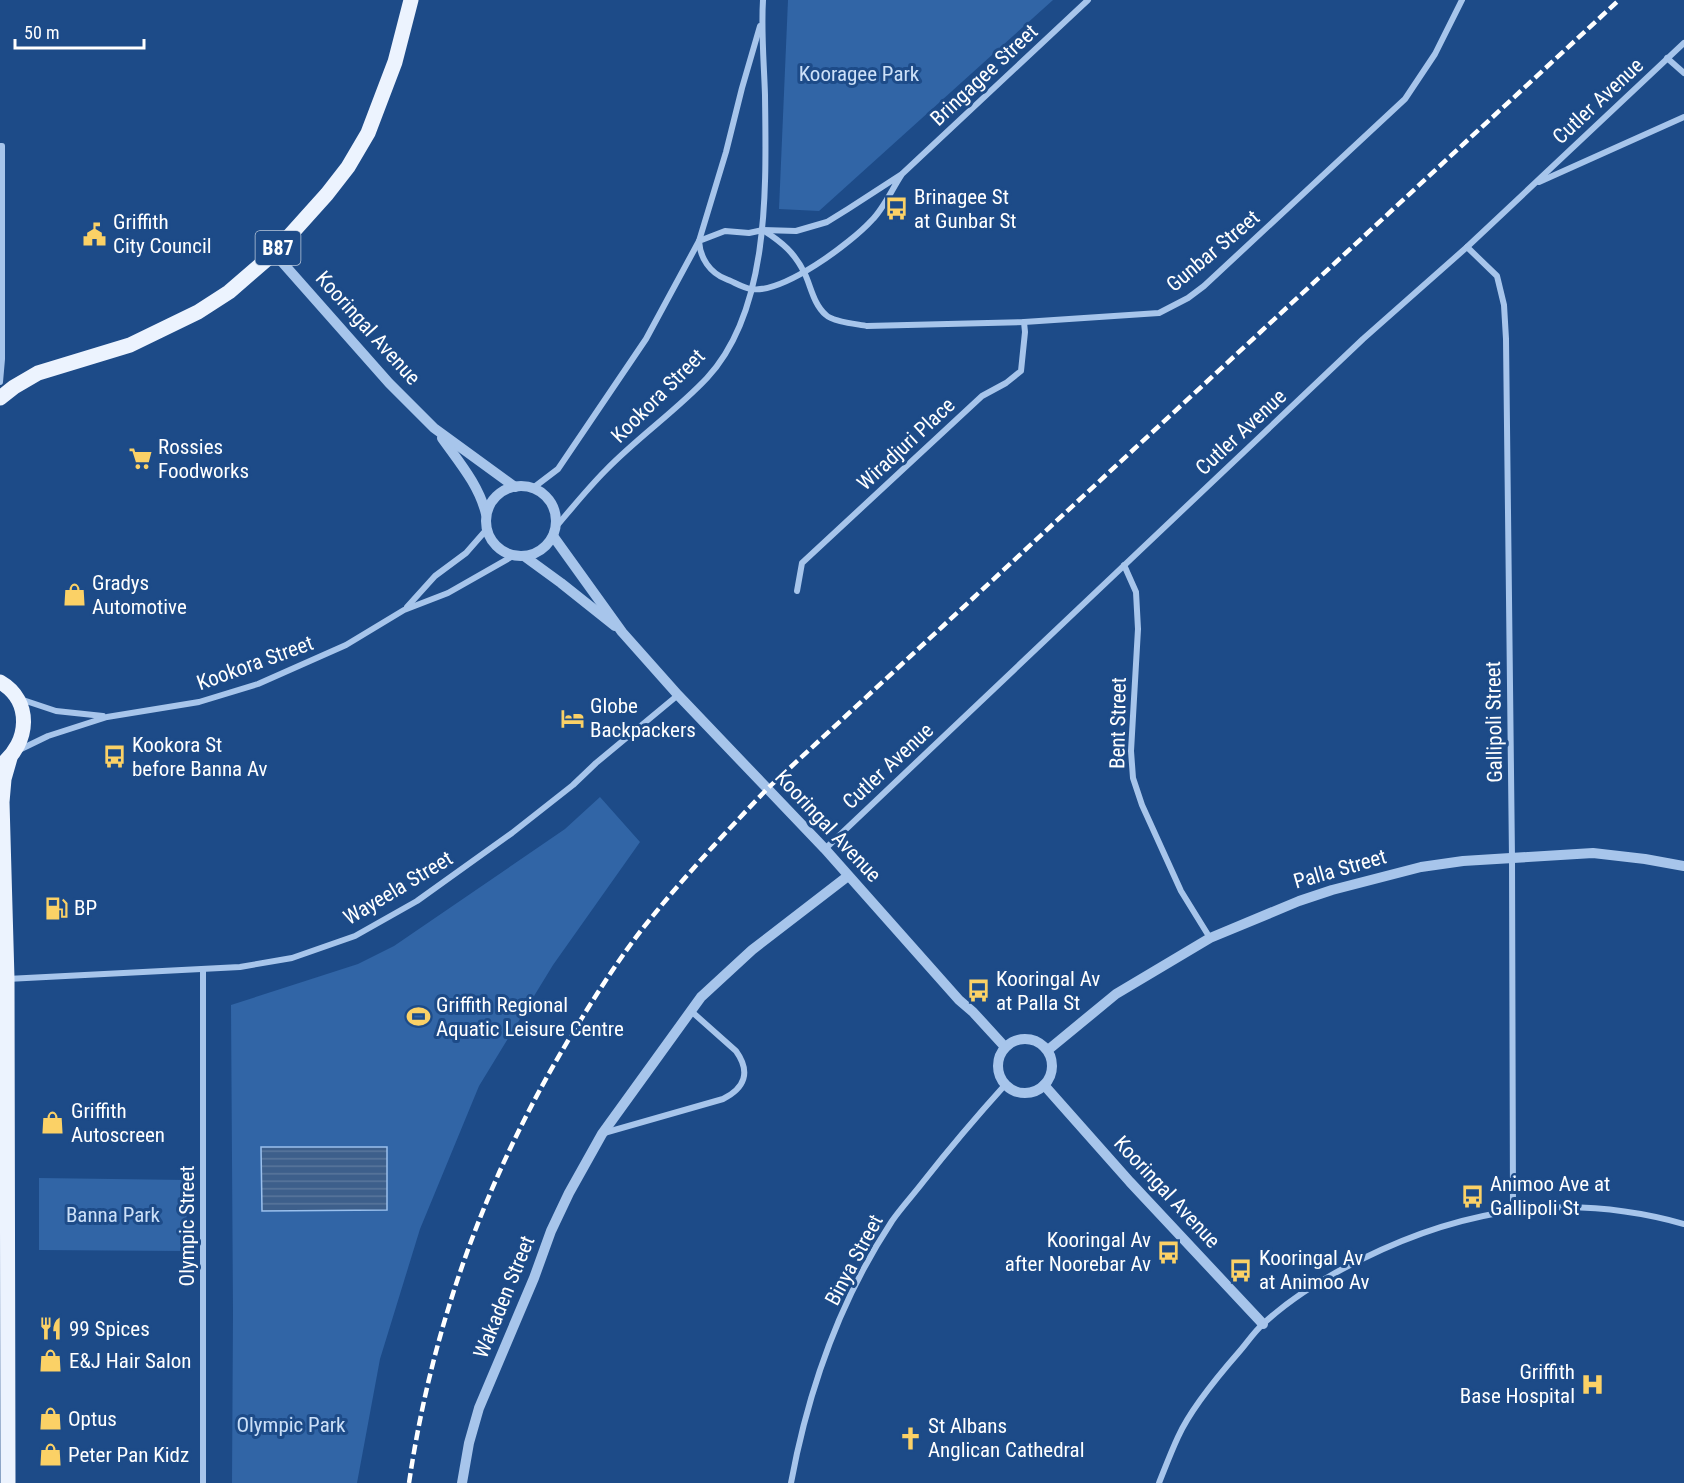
<svg xmlns="http://www.w3.org/2000/svg" width="1684" height="1483" viewBox="0 0 1684 1483" font-family="'Roboto Condensed',sans-serif">
<defs>
<pattern id="water-rules" width="6" height="5" patternUnits="userSpaceOnUse" patternTransform="scale(1.5)"><rect width="6" height="5" fill="#3d5f8b"/><path d="M0 2.5h6" fill="none" stroke="#5a779c"/></pattern>
</defs>
<rect width="100%" height="100%" fill="#1d4b88"/>
<!-- park -->
<g fill="#3165a6">
<polygon points="788,0 1053,0 819,211 779,209"/>
<polygon points="600,797 640,842 553,965 479,1086 420,1229 380,1359 357,1483 232,1483 233,1313 231,1005 358,964 394,946 565,829"/>
<polygon points="39,1178 187,1180 186,1251 39,1250"/>
</g>
<!-- water -->
<polygon fill="url(#water-rules)" stroke="#9ac0ed" stroke-width="1.5" points="261,1147 387,1147 387,1210 262,1211"/>
<g fill="none" stroke-linecap="round" stroke-linejoin="round">
<!-- minor -->
<g stroke="#a7c5eb" stroke-width="6">
<polyline points="1667,58 1684,73"/>
<polyline points="0,146 2,146 2,359 0,382"/>
<path d="M 902,174 C 892,189 884,208 872,220 C 851,243 783,294 751,289 C 743,288 734,282 726,279 C 710,273 700,258 699,241 L 725,231 L 749,233 L 763,230 L 796,231 L 827,222 L 848,209 L 902,174 L 1088,0"/>
<polyline points="1539,182 1684,117"/>
<path d="M 763,230 C 782,242 795,253 805,274 C 811,287 814,305 826,315 C 833,322 857,324 867,326 L 1024,322 L 1159,313 L 1188,298 L 1204,286 L 1405,99 L 1435,54 L 1462,0"/>
<polyline points="1467,247 1497,276 1504,305 1506,339 1512,858 1513,1210"/>
<polyline points="533,488 558,469 646,339 699,241 726,152 742,88 760,26"/>
<path d="M 555,528 C 572,508 588,488 606,470 C 638,437 676,411 707,378 C 771,309 766,183 765,95 C 764,63 761,32 763,0"/>
<polyline points="1124,565 1136,592 1138,629 1131,751 1133,778 1142,805 1181,891 1210,938"/>
<polyline points="797,591 802,563 982,396 1006,383 1021,371 1025,332 1024,322"/>
<polyline points="407,607 435,576 466,553 487,529"/>
<polyline points="20,699 56,711 103,716"/>
<polyline points="19,750 48,736 107,717 199,702 258,684 346,645 404,610 448,593 513,556"/>
<polyline points="825,849 1363,339 1467,247 1684,43"/>
<polyline points="203,969 203,1483"/>
<polyline points="7,979 240,967 292,958 355,936 417,901 512,833 573,785 596,763 678,695"/>
<path d="M 604,1133 L 723,1099 C 745,1088 751,1072 736,1051 L 691,1011"/>
<path d="M 791,1483 C 808,1391 840,1300 892,1221 C 901,1208 913,1195 923,1182 C 949,1149 977,1116 1005,1085"/>
<path d="M 1159,1483 C 1165,1468 1171,1452 1178,1437 C 1191,1408 1218,1376 1239,1352 C 1247,1343 1254,1332 1263,1324 C 1291,1298 1327,1276 1362,1259 C 1467,1207 1570,1192 1684,1224"/>
</g>
<!-- tertiary -->
<g stroke="#a7c5eb" stroke-width="10">
<polyline points="274,253 389,383 434,428 515,487"/>
<path d="M 442,438 C 459,462 479,485 486,514"/>
<circle cx="521" cy="521" r="35"/>
<polyline points="553,536 622,632 678,695 825,849 959,1000 973,1012 1005,1047"/>
<polyline points="524,556 561,583 615,626"/>
<circle cx="1025" cy="1066" r="27"/>
<polyline points="1048,1050 1116,994 1210,938 1299,901 1332,890 1421,867 1463,861 1593,853 1645,859 1684,866"/>
<polyline points="1044,1085 1130,1182 1263,1324"/>
<polyline points="462,1483 469,1443 479,1408 534,1278 551,1231 569,1193 602,1134 701,997 752,950 848,876"/>
</g>
<!-- primary -->
<g stroke="#ecf3fe" stroke-width="15">
<polyline points="0,398 14,387 38,373 130,345 198,312 229,292 274,253 327,194 348,167 368,133 395,62 411,0"/>
<path d="M 0,682 C 33,701 29,743 2,764"/>
<polyline points="8,1483 7,979 2,802 4,779 10,758"/>
</g>
<!-- rail -->
<path stroke="#fff" stroke-width="4.5" stroke-dasharray="10 4.5" stroke-linecap="butt" d="M 409,1483 C 433,1320 490,1166 577,1026 C 597,993 619,959 643,928 C 682,879 724,834 767,789 L 1619,0"/>
</g>
<!-- icons -->
<defs>
<symbol id="bus-bare" viewBox="-9 -9 18 18"><path d="M-5-6H5V4H4V6H2V4H-2V6H-4V4H-5ZM-3.5-4V0h7V-4ZM-3.5 1.2v1.5H-2V1.2ZM2 1.2v1.5H3.5V1.2Z" fill="#fbd166" stroke="#1d4b88" stroke-width="2.5" paint-order="stroke"/></symbol>
<symbol id="civic-bare" viewBox="-9 -9 18 18"><path d="M-.6-6.5H3V-4.5H.6V-3L4-1V1h2V6H-6V1h2V-1L-.6-3ZM-1.2 2.5V6h2.4V2.5Z" fill="#fbd166" stroke="#1d4b88" stroke-width="2.5" paint-order="stroke"/></symbol>
<symbol id="supermarket-bare" viewBox="-9 -9 18 18"><path d="M-6-5.5h2.5l.6 2H6L4.5 2H-2.5L-4.4-4H-6ZM-1.5 3.2a1.3 1.3 0 1 0 .1 0ZM3 3.2a1.3 1.3 0 1 0 .1 0Z" fill="#fbd166" stroke="#1d4b88" stroke-width="2.5" paint-order="stroke"/></symbol>
<symbol id="shop-bare" viewBox="-9 -9 18 18"><path d="M-5-2.5h2.3a2.7 3.5 0 0 1 5.4 0H5L5.5 6h-11ZM-1.5-2.5h3a1.5 2.3 0 0 0-3 0Z" fill="#fbd166" stroke="#1d4b88" stroke-width="2.5" paint-order="stroke"/></symbol>
<symbol id="hotel-bare" viewBox="-9 -9 18 18"><path d="M-6-4.5h1.5V1H6V5H4.5V3h-9V5H-6ZM-4 0a1.8 1.8 0 1 1 3.6 0ZM.5 0V-2.5h3Q6-2.5 6 0Z" fill="#fbd166" stroke="#1d4b88" stroke-width="2.5" paint-order="stroke"/></symbol>
<symbol id="fuel-bare" viewBox="-9 -9 18 18"><path d="M-5.5-6h7V0h2V4h1.3V-2.5L3-4.5l.8-.8L6-3V5H2.5V1h-1V6h-7ZM-4.2-4.7v3.2H.2V-4.7Z" fill="#fbd166" stroke="#1d4b88" stroke-width="2.5" paint-order="stroke"/></symbol>
<symbol id="stadium-bare" viewBox="-9 -9 18 18"><path d="M0-5a6.5 5 0 1 0 0 10a6.5 5 0 1 0 0-10ZM-3.5-1.8h7v3.6h-7Z" fill="#fbd166" stroke="#1d4b88" stroke-width="2.5" paint-order="stroke"/></symbol>
<symbol id="restaurant-bare" viewBox="-9 -9 18 18"><path d="M-5-6h1v4h1v-4h1v4h1v-4h1v5L-1.5 .5V6h-2V.5L-5-1ZM5-6V6H3V1.5H1.5Q1.5-4 5-6Z" fill="#fbd166" stroke="#1d4b88" stroke-width="2.5" paint-order="stroke"/></symbol>
<symbol id="hospital-bare" viewBox="-9 -9 18 18"><path d="M-5-5h3v3.5h4V-5h3V5h-3V1.5h-4V5h-3Z" fill="#fbd166" stroke="#1d4b88" stroke-width="2.5" paint-order="stroke"/></symbol>
<symbol id="church-bare" viewBox="-9 -9 18 18"><path d="M-1.2-6h2.4v3.5h3.3v2.4h-3.3V6h-2.4V-.1h-3.3v-2.4h3.3Z" fill="#fbd166" stroke="#1d4b88" stroke-width="2.5" paint-order="stroke"/></symbol>
</defs>
<g fill-rule="evenodd">
<use href="#bus-bare" x="880" y="192" width="33" height="33"/>
<use href="#civic-bare" x="78" y="218" width="33" height="33"/>
<use href="#supermarket-bare" x="124" y="442" width="33" height="33"/>
<use href="#shop-bare" x="58" y="578" width="33" height="33"/>
<use href="#hotel-bare" x="556" y="702" width="33" height="33"/>
<use href="#bus-bare" x="98" y="740" width="33" height="33"/>
<use href="#fuel-bare" x="40" y="892" width="33" height="33"/>
<use href="#bus-bare" x="962" y="974" width="33" height="33"/>
<use href="#stadium-bare" x="402" y="1000" width="33" height="33"/>
<use href="#shop-bare" x="36" y="1106" width="33" height="33"/>
<use href="#bus-bare" x="1456" y="1180" width="33" height="33"/>
<use href="#bus-bare" x="1152" y="1236" width="33" height="33"/>
<use href="#bus-bare" x="1224" y="1254" width="33" height="33"/>
<use href="#restaurant-bare" x="34" y="1312" width="33" height="33"/>
<use href="#shop-bare" x="34" y="1344" width="33" height="33"/>
<use href="#hospital-bare" x="1576" y="1368" width="33" height="33"/>
<use href="#shop-bare" x="34" y="1402" width="33" height="33"/>
<use href="#church-bare" x="894" y="1422" width="33" height="33"/>
<use href="#shop-bare" x="34" y="1438" width="33" height="33"/>
</g>
<g text-anchor="middle" stroke-width="6" stroke-linejoin="round" paint-order="stroke">
<!-- shield labels -->
<rect fill="#1d4b88" stroke="#bbc9db" stroke-width="1.5" x="255.5" y="231" width="45" height="34" rx="4.5"/>
<g font-size="20" font-weight="bold" fill="#fff">
<text x="278" y="255">B87</text>
</g>
<!-- park labels -->
<g font-size="21" fill="#cce0f8" stroke="#1d4b88">
<text x="859" y="81">Kooragee Park</text>
<text x="113" y="1222">Banna Park</text>
<text x="291" y="1432">Olympic Park</text>
</g>
<!-- street labels -->
<g font-size="21" fill="#fff" stroke="#1d4b88">
<text transform="translate(984 75) rotate(-43)" y="7">Bringagee Street</text>
<text transform="translate(1598 101) rotate(-43)" y="7">Cutler Avenue</text>
<text transform="translate(1213 251) rotate(-40)" y="7">Gunbar Street</text>
<text transform="translate(368 328) rotate(48)" y="7">Kooringal Avenue</text>
<text transform="translate(658 396) rotate(-45)" y="7">Kookora Street</text>
<text transform="translate(1241 432) rotate(-43)" y="7">Cutler Avenue</text>
<text transform="translate(906 444) rotate(-43)" y="7">Wiradjuri Place</text>
<text transform="translate(255 663) rotate(-20)" y="7">Kookora Street</text>
<text transform="translate(1494 722) rotate(-91)" y="7">Gallipoli Street</text>
<text transform="translate(1118 723) rotate(-89)" y="7">Bent Street</text>
<text transform="translate(888 766) rotate(-43)" y="7">Cutler Avenue</text>
<text transform="translate(828 826) rotate(47)" y="7">Kooringal Avenue</text>
<text transform="translate(1340 869) rotate(-16)" y="7">Palla Street</text>
<text transform="translate(398 888) rotate(-31)" y="7">Wayeela Street</text>
<text transform="translate(1167 1192) rotate(47)" y="7">Kooringal Avenue</text>
<text transform="translate(187 1226) rotate(-90)" y="7">Olympic Street</text>
<text transform="translate(854 1260) rotate(-62)" y="7">Binya Street</text>
<text transform="translate(504 1297) rotate(-68)" y="7">Wakaden Street</text>
</g>
<!-- poi labels -->
<g font-size="21" fill="#fff" stroke="#1d4b88" text-anchor="start">
<text x="914" y="204">Brinagee St<tspan x="914" dy="24">at Gunbar St</tspan></text>
<text x="113" y="229">Griffith<tspan x="113" dy="24">City Council</tspan></text>
<text x="158" y="454">Rossies<tspan x="158" dy="24">Foodworks</tspan></text>
<text x="92" y="590">Gradys<tspan x="92" dy="24">Automotive</tspan></text>
<text x="590" y="713">Globe<tspan x="590" dy="24">Backpackers</tspan></text>
<text x="132" y="752">Kookora St<tspan x="132" dy="24">before Banna Av</tspan></text>
<text x="74" y="915">BP</text>
<text x="996" y="986">Kooringal Av<tspan x="996" dy="24">at Palla St</tspan></text>
<text x="436" y="1012">Griffith Regional<tspan x="436" dy="24">Aquatic Leisure Centre</tspan></text>
<text x="71" y="1118">Griffith<tspan x="71" dy="24">Autoscreen</tspan></text>
<text x="1490" y="1191">Animoo Ave at<tspan x="1490" dy="24">Gallipoli St</tspan></text>
<text x="1151" y="1247" text-anchor="end">Kooringal Av<tspan x="1151" dy="24">after Noorebar Av</tspan></text>
<text x="1259" y="1265">Kooringal Av<tspan x="1259" dy="24">at Animoo Av</tspan></text>
<text x="69" y="1336">99 Spices</text>
<text x="69" y="1368">E&amp;J Hair Salon</text>
<text x="1575" y="1379" text-anchor="end">Griffith<tspan x="1575" dy="24">Base Hospital</tspan></text>
<text x="68" y="1426">Optus</text>
<text x="928" y="1433">St Albans<tspan x="928" dy="24">Anglican Cathedral</tspan></text>
<text x="68" y="1462">Peter Pan Kidz</text>
</g>
</g>
<!-- scale -->
<path d="M15 39v9h129v-9" fill="none" stroke="#ffffff" stroke-width="3"/>
<text x="24" y="39" font-size="18" fill="#ffffff" stroke="#1d4b88" stroke-width="4.5" paint-order="stroke">50 m</text>
</svg>
